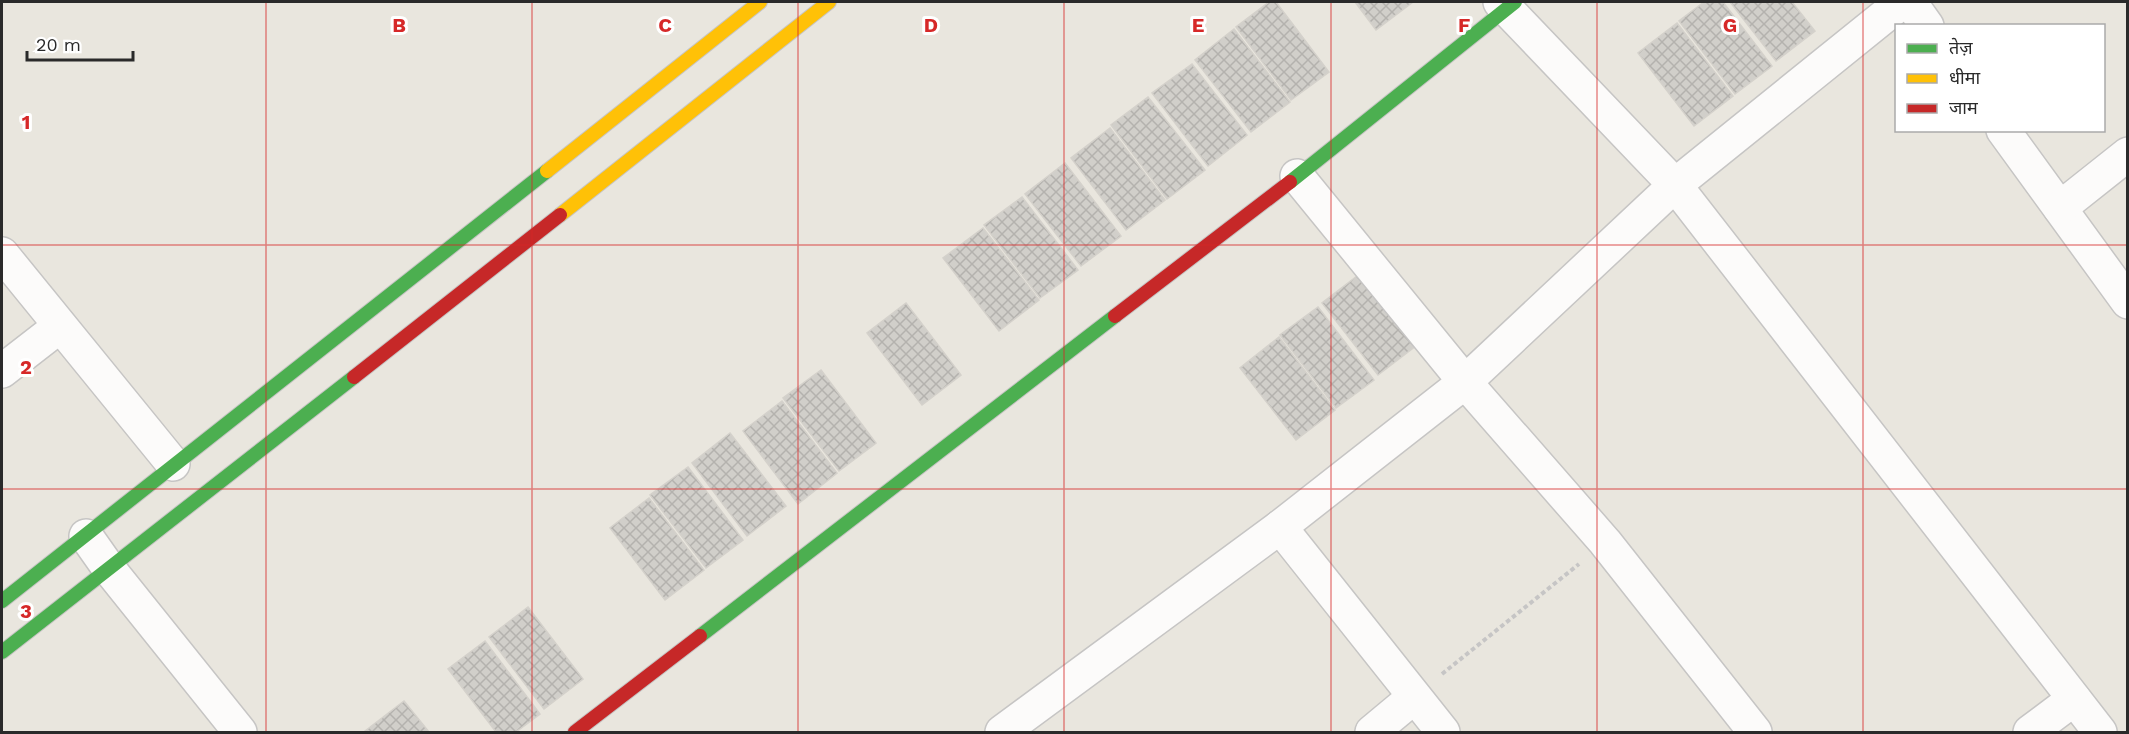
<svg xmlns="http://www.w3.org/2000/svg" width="2129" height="734" viewBox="0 0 2129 734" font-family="'Work Sans','Noto Sans Devanagari',sans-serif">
<defs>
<pattern id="building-cross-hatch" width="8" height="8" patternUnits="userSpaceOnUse" patternTransform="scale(1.5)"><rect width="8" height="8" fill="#d1cfca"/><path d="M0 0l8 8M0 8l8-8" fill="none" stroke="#b4b2ae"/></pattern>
</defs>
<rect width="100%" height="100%" fill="#e9e6de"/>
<!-- building -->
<g fill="url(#building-cross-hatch)" stroke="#d4d1cb" stroke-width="1.5">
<polygon points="1269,2 1276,2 1329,72 1291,100 1236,27"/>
<polygon points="1355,2 1413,2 1376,30"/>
<polygon points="1704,2 1723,2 1772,66 1735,94 1679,21"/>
<polygon points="1730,2 1792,2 1815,31 1776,61"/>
<polygon points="1677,23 1733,96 1694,126 1638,53"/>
<polygon points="1234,29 1290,102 1251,132 1195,60"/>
<polygon points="1192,64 1247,135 1208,166 1152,93"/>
<polygon points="1148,97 1205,170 1167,199 1111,125"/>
<polygon points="1110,128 1165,200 1126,230 1071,158"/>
<polygon points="1065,163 1121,236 1081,266 1025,194"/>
<polygon points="1022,197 1078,270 1040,298 984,225"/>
<polygon points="983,228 1039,300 999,331 943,258"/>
<polygon points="1361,273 1417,345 1378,375 1322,303"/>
<polygon points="906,303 961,375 922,405 867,333"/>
<polygon points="1318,307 1374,380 1336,408 1280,335"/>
<polygon points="1279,337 1335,410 1296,440 1240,368"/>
<polygon points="821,370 876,443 839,471 783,398"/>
<polygon points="782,401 837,473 798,504 743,431"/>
<polygon points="730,433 786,506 747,536 692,463"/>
<polygon points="688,467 743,540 706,568 650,495"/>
<polygon points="649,498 704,570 665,600 610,528"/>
<polygon points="528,607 583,679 544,709 489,637"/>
<polygon points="485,641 540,714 516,732 496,732 448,669"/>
<polygon points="404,701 429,732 366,732 365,731"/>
</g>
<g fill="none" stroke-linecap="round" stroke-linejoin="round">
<defs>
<g id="street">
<polyline points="1500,2 1675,185 2100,732"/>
<polyline points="1910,2 1927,26"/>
<polyline points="2003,130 2128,302"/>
<polyline points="1297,176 1465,382 1605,542 1755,732"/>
<polyline points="2060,208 2128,154"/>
<polyline points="2,254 173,464"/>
<polyline points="2,371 60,326"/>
<polyline points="1280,527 1443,732"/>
<polyline points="86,536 110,570 240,732"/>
<polyline points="1002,732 1280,527 1465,382 1675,185 1902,2"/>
<polyline points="1372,732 1414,697"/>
<polyline points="2030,732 2074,699"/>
</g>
<g id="fast">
<polyline points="1290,182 1515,2"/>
<polyline points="2,601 547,171"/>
<polyline points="700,636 1115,316"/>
<polyline points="2,652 354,377"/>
</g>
<g id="slow">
<polyline points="547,171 760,2"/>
<polyline points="560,215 829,2"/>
</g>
<g id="jam">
<polyline points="1115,316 1290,182"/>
<polyline points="354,377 560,215"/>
<polyline points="575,732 700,636"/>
</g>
</defs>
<!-- street casing -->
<use href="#street" stroke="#c6c5c4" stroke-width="36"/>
<!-- fast casing -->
<use href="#fast" stroke="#c6c5c4" stroke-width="16"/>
<!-- slow casing -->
<use href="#slow" stroke="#c6c5c4" stroke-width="16"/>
<!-- jam casing -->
<use href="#jam" stroke="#c6c5c4" stroke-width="16"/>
<!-- path -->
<polyline stroke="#c6c5c5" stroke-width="4" stroke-dasharray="4.5 3" stroke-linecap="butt" points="1442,674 1579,564"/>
<!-- street -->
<use href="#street" stroke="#fcfbfa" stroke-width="33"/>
<!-- fast -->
<use href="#fast" stroke="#4caf50" stroke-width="14"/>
<!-- slow -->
<use href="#slow" stroke="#ffc107" stroke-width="14"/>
<!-- jam -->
<use href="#jam" stroke="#c62828" stroke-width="14"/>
</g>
<!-- grid -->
<path fill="none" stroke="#d62828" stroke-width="1.5" stroke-opacity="0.55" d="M 266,2 L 266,732M 532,2 L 532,732M 798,2 L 798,732M 1064,2 L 1064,732M 1331,2 L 1331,732M 1597,2 L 1597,732M 1863,2 L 1863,732M 2,245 L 2128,245M 2,489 L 2128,489"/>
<g font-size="20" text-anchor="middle" font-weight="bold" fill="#d62828" stroke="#fff" stroke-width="6" stroke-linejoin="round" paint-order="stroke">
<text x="399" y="32">B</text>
<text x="665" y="32">C</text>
<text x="931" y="32">D</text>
<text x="1198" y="32">E</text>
<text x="1464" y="32">F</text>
<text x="1730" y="32">G</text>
<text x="26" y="129">1</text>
<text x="26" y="374">2</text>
<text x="26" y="618">3</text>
</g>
<!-- border -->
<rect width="2129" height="734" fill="none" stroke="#2a2a2a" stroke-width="6"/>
<!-- legend -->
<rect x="1895" y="24" width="210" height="108" fill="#ffffff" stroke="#aaaaaa" stroke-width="1.5"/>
<rect x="1907" y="44" width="30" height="9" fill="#4caf50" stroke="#aaaaaa" stroke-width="1.5"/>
<text x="1949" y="54" font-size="18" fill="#2a2a2a">तेज़</text>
<rect x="1907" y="74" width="30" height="9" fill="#ffc107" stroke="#aaaaaa" stroke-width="1.5"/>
<text x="1949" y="84" font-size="18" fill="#2a2a2a">धीमा</text>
<rect x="1907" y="104" width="30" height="9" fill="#c62828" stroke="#aaaaaa" stroke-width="1.5"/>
<text x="1949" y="114" font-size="18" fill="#2a2a2a">जाम</text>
<!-- scale -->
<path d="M27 51v9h106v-9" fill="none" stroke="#2a2a2a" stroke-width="3"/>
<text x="36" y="51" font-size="18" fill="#2a2a2a" stroke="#ffffff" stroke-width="4.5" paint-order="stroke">20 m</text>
</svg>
